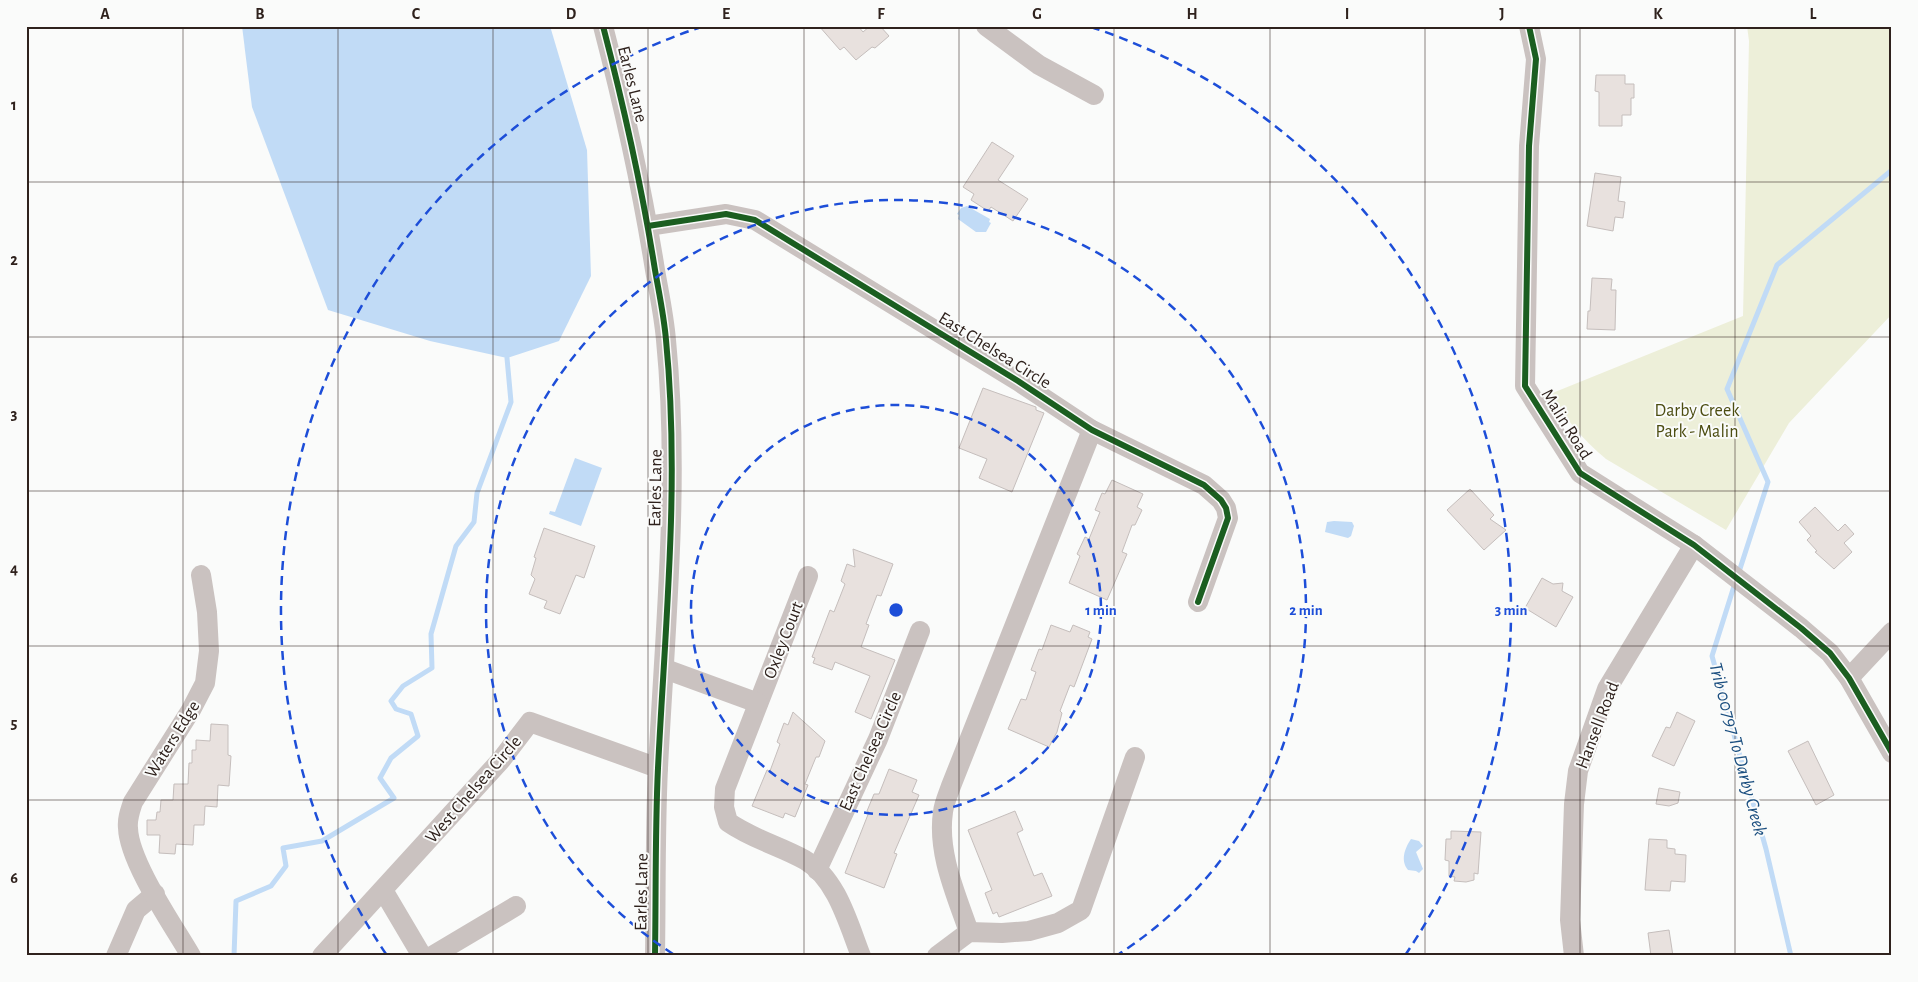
<svg xmlns="http://www.w3.org/2000/svg" width="1918" height="982" viewBox="0 0 1918 982" font-family="'Alegreya Sans',sans-serif">
<rect width="100%" height="100%" fill="#fafbfa"/>
<!-- green -->
<path fill="#edefd9" d="M 1747,26 L 1892,26 L 1892,314 L 1789,423 L 1726,530 L 1606,459 C 1582,439 1567,420 1550,394 L 1743,316 L 1749,41 Z"/>
<!-- water -->
<g fill="#c1dbf6">
<polygon points="242,26 550,26 587,150 591,276 559,341 507,358 430,341 328,310 252,107"/>
<polygon points="967,206 990,219 989,222 991,223 986,232 976,232 958,219 959,215 957,214 961,208"/>
<polygon points="575,458 602,468 581,526 549,514 550,511 555,512"/>
<polygon points="1334,521 1352,522 1354,526 1351,536 1348,538 1325,532 1327,522"/>
<path d="M 1411,839 L 1419,841 L 1423,846 L 1416,852 L 1423,869 L 1419,873 L 1416,871 L 1408,870 C 1400,860 1405,848 1411,839 Z"/>
</g>
<g fill="none" stroke-linecap="round" stroke-linejoin="round">
<!-- stream -->
<g stroke="#c1dbf6" stroke-width="5">
<polyline points="1738,575 1768,482 1727,389 1777,265 1892,170"/>
<polyline points="1735,583 1712,656 1766,849 1791,956"/>
<polyline points="234,956 236,901 271,886 286,866 283,848 322,841 394,798 380,778 391,758 418,736 411,714 396,709 391,701 403,686 432,668 431,634 456,546 474,522 477,493 511,402 507,358"/>
</g>
</g>
<!-- building -->
<g fill="#e8e1de" stroke="#c5bebc">
<polygon points="819,26 858,26 863,32 870,26 880,26 889,36 875,48 872,47 856,60 844,47 840,50"/>
<polygon points="1596,75 1625,75 1625,84 1634,84 1634,98 1631,98 1631,115 1622,115 1622,126 1599,126 1599,92 1595,91"/>
<polygon points="992,142 1014,156 998,180 1028,199 1013,221 991,207 988,211 971,200 974,194 963,187"/>
<polygon points="1595,173 1621,177 1618,201 1625,202 1623,218 1615,217 1613,231 1587,226"/>
<polygon points="1592,278 1612,279 1611,290 1616,290 1615,330 1587,329 1588,311 1590,311"/>
<polygon points="983,388 1036,407 1036,410 1044,413 1012,492 979,478 987,459 959,448"/>
<polygon points="1112,480 1143,494 1137,507 1142,510 1135,525 1132,525 1122,552 1127,554 1107,600 1069,583 1080,556 1077,554 1085,537 1089,539 1100,512 1095,510 1102,493 1105,494"/>
<polygon points="1470,489 1494,515 1490,519 1506,530 1484,550 1447,510"/>
<polygon points="1815,507 1838,531 1845,524 1854,534 1844,543 1852,552 1834,569 1815,552 1817,551 1807,540 1811,536 1799,522"/>
<polygon points="544,528 595,546 584,578 576,575 560,614 544,608 547,601 529,594 535,579 531,575 536,558 534,557"/>
<polygon points="853,549 893,564 881,596 877,595 866,624 869,625 861,647 895,660 871,719 855,712 870,676 835,662 832,670 813,663 815,658 812,657 830,610 834,612 845,584 841,581 847,564 855,567"/>
<polygon points="1542,578 1553,584 1563,583 1562,591 1573,597 1556,627 1525,608"/>
<polygon points="1051,625 1070,632 1073,625 1090,632 1088,637 1092,639 1074,687 1070,685 1060,711 1062,713 1057,732 1049,747 1008,729 1021,699 1026,700 1036,672 1031,670 1039,649 1042,650"/>
<polygon points="793,712 825,741 819,757 816,757 805,784 808,785 795,817 785,813 783,818 752,806 767,770 770,771 780,744 777,742 784,723 788,725"/>
<polygon points="1677,712 1695,721 1674,766 1652,756 1666,727 1670,728"/>
<polygon points="211,724 228,725 228,755 231,756 229,786 218,785 217,807 205,806 204,825 194,825 193,845 176,844 175,854 159,853 160,835 147,835 147,820 156,820 157,812 160,812 161,800 173,800 174,784 188,784 189,763 192,763 192,750 196,750 196,740 210,741"/>
<polygon points="1808,741 1834,795 1816,805 1788,751"/>
<polygon points="889,769 917,780 912,792 919,795 894,853 897,854 884,888 845,873 869,812 867,811 874,794 879,794"/>
<polygon points="1659,788 1680,792 1678,803 1669,806 1656,804"/>
<polygon points="1015,811 1023,830 1017,833 1034,876 1042,873 1052,896 999,917 997,912 993,914 985,893 992,890 968,830"/>
<polygon points="1451,831 1481,832 1478,874 1474,873 1474,880 1466,882 1454,881 1455,877 1449,876 1449,861 1445,860 1446,839 1451,839"/>
<polygon points="1649,839 1667,840 1667,848 1675,849 1675,854 1686,855 1685,882 1671,881 1670,891 1645,890"/>
<polygon points="1669,930 1673,956 1651,956 1648,933"/>
</g>
<g fill="none" stroke-linecap="round" stroke-linejoin="round">
<!-- minor -->
<g stroke="#cac2c0" stroke-width="20">
<path d="M 603,26 C 624,107 642,188 655,270 C 659,293 664,316 666,340 C 680,482 665,626 658,768 C 655,830 656,893 655,956"/>
<polyline points="986,26 1039,65 1094,95"/>
<polyline points="1529,26 1536,59 1529,146 1525,386 1580,473 1694,545 1801,628 1830,653 1849,678 1892,753"/>
<polyline points="648,226 726,214 755,220 1018,381 1092,430 1204,485 1221,500 1226,508 1228,518 1198,602"/>
<path d="M 808,576 L 725,789 L 724,807 L 728,822 C 752,839 780,846 805,860 C 837,879 848,923 861,956"/>
<polyline points="665,669 758,703"/>
<polyline points="1849,678 1892,632"/>
<polyline points="817,870 878,739 920,631"/>
<polyline points="383,890 422,956"/>
<path d="M 969,932 C 956,894 937,853 943,812 C 944,803 948,795 951,786 L 1092,430"/>
<polyline points="116,956 136,910 155,894"/>
<path d="M 191,956 C 173,925 129,862 128,828 C 127,819 130,811 133,802 L 191,710 L 205,683 L 209,651 L 207,612 L 201,575"/>
<polyline points="322,956 501,760 530,722 658,768"/>
<polyline points="432,956 516,906"/>
<polyline points="937,956 969,932 1002,933 1029,931 1058,923 1081,910 1135,757"/>
<polyline points="1574,956 1570,920 1574,804 1578,771 1607,689 1694,545"/>
</g>
<defs>
<g id="cycleway">
<path d="M 603,26 C 624,107 642,188 655,270 C 659,293 664,316 666,340 C 680,482 665,626 658,768 C 655,830 656,893 655,956"/>
<polyline points="1529,26 1536,59 1529,146 1525,386 1580,473 1694,545 1801,628 1830,653 1849,678 1892,753"/>
<polyline points="648,226 726,214 755,220 1018,381 1092,430 1204,485 1221,500 1226,508 1228,518 1198,602"/>
</g>
</defs>
<!-- cycleway casing -->
<use href="#cycleway" stroke="#fafbfa" stroke-width="9"/>
<!-- cycleway -->
<use href="#cycleway" stroke="#1b5e20" stroke-width="6"/>
</g>
<!-- grid -->
<path fill="none" stroke="#2f221d" stroke-width="1" stroke-opacity="0.55" d="M 183,26 L 183,956M 338,26 L 338,956M 493,26 L 493,956M 648,26 L 648,956M 804,26 L 804,956M 959,26 L 959,956M 1114,26 L 1114,956M 1270,26 L 1270,956M 1425,26 L 1425,956M 1580,26 L 1580,956M 1735,26 L 1735,956M 26,182 L 1892,182M 26,337 L 1892,337M 26,491 L 1892,491M 26,646 L 1892,646M 26,800 L 1892,800"/>
<!-- distance rings -->
<g fill="none" stroke="#1d4ed8" stroke-width="2.5" stroke-dasharray="9 6">
<circle cx="896" cy="610" r="205"/>
<path d="M673 954A410 410 0 1 1 1119 954"/>
<path d="M386 954A615 615 0 0 1 701 27M1091 27A615 615 0 0 1 1406 954"/>
</g>
<g text-anchor="middle" stroke-width="4" stroke-linejoin="round" paint-order="stroke">
<!-- street labels -->
<g font-size="18" fill="#2f221d" stroke="#fafbfa">
<text transform="translate(633 84) rotate(76)" y="6">Earles Lane</text>
<text transform="translate(995 350) rotate(32)" y="6">East Chelsea Circle</text>
<text transform="translate(1567 424) rotate(58)" y="6">Malin Road</text>
<text transform="translate(655 488) rotate(-89)" y="6">Earles Lane</text>
<text transform="translate(783 640) rotate(-69)" y="6">Oxley Court</text>
<text transform="translate(1597 725) rotate(-69)" y="6">Hansell Road</text>
<text transform="translate(172 739) rotate(-58)" y="6">Waters Edge</text>
<text transform="translate(870 751) rotate(-66)" y="6">East Chelsea Circle</text>
<text transform="translate(473 789) rotate(-49)" y="6">West Chelsea Circle</text>
<text transform="translate(641 892) rotate(-89)" y="6">Earles Lane</text>
</g>
<!-- park labels -->
<g font-size="18" fill="#4c4d11" stroke="#fafbfa">
<text x="1697" y="416">Darby Creek<tspan x="1697" dy="21">Park - Malin</tspan></text>
</g>
<!-- water labels -->
<g font-size="19" font-style="italic" fill="#1a4e7f" stroke="#fafbfa">
<text transform="translate(1739 749) rotate(75)" y="7">Trib 00797 To Darby Creek</text>
</g>
</g>
<circle cx="896" cy="610" r="8" fill="#1d4ed8" stroke="#fafbfa" stroke-width="2.5"/>
<g font-size="15" text-anchor="middle" font-weight="bold" fill="#1d4ed8" stroke="#fafbfa" stroke-width="4" stroke-linejoin="round" paint-order="stroke">
<text x="1101" y="615">1 min</text>
<text x="1306" y="615">2 min</text>
<text x="1511" y="615">3 min</text>
</g>
<!-- border -->
<rect width="1918" height="982" fill="none" stroke="#fafbfa" stroke-width="55"/>
<rect x="28" y="28" width="1862" height="926" fill="none" stroke="#2f221d" stroke-width="2"/>
<g font-size="16" text-anchor="middle" font-weight="bold" fill="#2f221d">
<text x="105" y="19">A</text>
<text x="260" y="19">B</text>
<text x="416" y="19">C</text>
<text x="571" y="19">D</text>
<text x="726" y="19">E</text>
<text x="881" y="19">F</text>
<text x="1037" y="19">G</text>
<text x="1192" y="19">H</text>
<text x="1347" y="19">I</text>
<text x="1502" y="19">J</text>
<text x="1658" y="19">K</text>
<text x="1813" y="19">L</text>
<text x="14" y="110">1</text>
<text x="14" y="265">2</text>
<text x="14" y="419">3</text>
<text x="14" y="574">4</text>
<text x="14" y="728">5</text>
<text x="14" y="883">6</text>
</g>
</svg>
